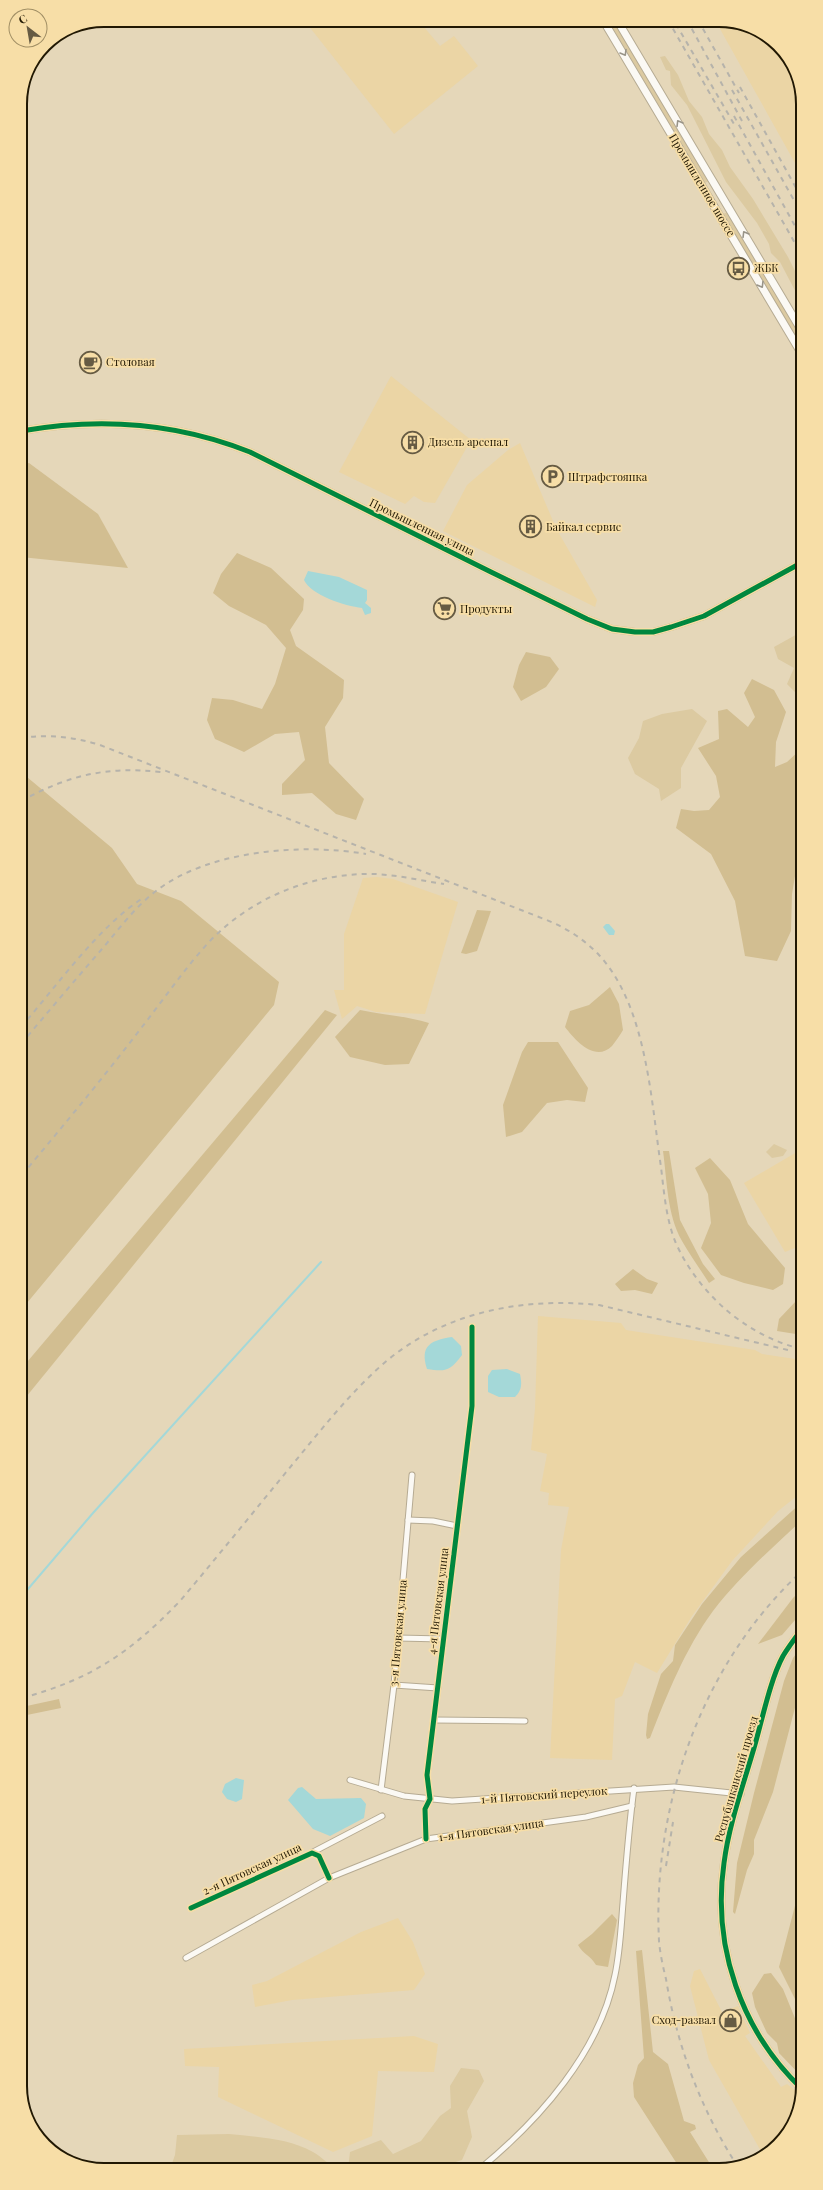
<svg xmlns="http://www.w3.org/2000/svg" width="823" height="2190" viewBox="0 0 823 2190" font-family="'Playfair Display',serif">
<rect width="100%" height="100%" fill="#e5d7b9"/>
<!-- built -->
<g fill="#ebd5a5">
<polygon points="304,20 418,20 440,46 454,36 478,66 394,134"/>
<polygon points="715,20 725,20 770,37 800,82 800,172"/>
<polygon points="391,376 471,440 435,503 424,502 414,496 405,504 339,472"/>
<polygon points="520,443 556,528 597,600 595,607 443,531 467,485 508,450"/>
<polygon points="377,877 393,879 458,902 425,1014 376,1012 357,1006 342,1019 334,990 344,990 344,934 363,878"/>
<polygon points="802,1149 802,1245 785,1252 744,1183"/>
<polygon points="538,1316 621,1323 626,1330 755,1350 762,1354 802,1360 802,1492 778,1511 732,1561 692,1616 657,1673 635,1662 622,1696 615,1699 612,1760 550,1758 561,1550 569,1507 548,1505 549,1493 540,1491 547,1454 531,1450 535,1409"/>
<polygon points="398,1918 413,1942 425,1974 414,1990 292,2000 255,2007 252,1985 267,1981 361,1932"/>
<polygon points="700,1969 722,2012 738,2006 750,2033 745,2036 781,2087 787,2084 800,2094 786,2137 762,2153 709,2060 690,1986 694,1971"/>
<polygon points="414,2036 438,2044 434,2072 378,2071 372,2136 333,2152 218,2097 219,2067 185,2066 184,2049"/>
</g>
<!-- green -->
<g fill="#dccaa1">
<polygon points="608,20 613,20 623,37 709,181 705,183"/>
<polygon points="665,56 678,75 689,101 702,117 709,134 722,150 730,167 753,199 788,257 800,281 800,300 780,262 771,253 769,244 757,223 726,182 687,105 671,85 670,71 666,70 660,57"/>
<polygon points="728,212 800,335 800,344 723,214"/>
<polygon points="801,632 801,693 798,695 787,684 794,668 778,659 774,647"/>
<polygon points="692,709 707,721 681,768 681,788 661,801 659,789 635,774 628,758 639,738 643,721 662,714"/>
<polygon points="774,1144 787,1150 783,1156 772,1158 766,1152"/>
<polygon points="461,2068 479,2070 484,2081 467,2111 472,2137 462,2160 436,2168 348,2169 350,2152 381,2140 393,2154 421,2141 440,2116 451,2108 450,2086"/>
<path d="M 229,2134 C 257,2137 288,2138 313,2152 C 325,2159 327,2165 342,2169 L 170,2169 L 175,2155 L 177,2135 Z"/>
</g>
<!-- forest -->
<g fill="#d2be91">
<polygon points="29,463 98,514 128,568 21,557 21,465"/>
<polygon points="237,553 271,568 304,599 303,610 290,630 296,646 344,680 343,698 325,727 329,763 364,799 356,820 336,814 312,793 282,795 282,784 305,760 299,732 275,734 244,752 215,739 207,720 212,698 233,700 262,709 275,684 286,648 266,625 229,606 213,593 221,574"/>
<polygon points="526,652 550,657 559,669 546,687 521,701 513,687 519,665"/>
<polygon points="752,679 774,690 786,712 776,742 775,767 787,762 801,749 801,840 792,894 791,931 777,961 745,956 735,901 711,854 676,828 681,809 694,811 709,810 720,797 716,776 698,748 719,739 718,711 727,709 748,727 755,717 744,693"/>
<polygon points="21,772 112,848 137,884 181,901 279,982 274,1005 22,1309"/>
<polygon points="477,910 491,911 477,951 466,954 461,953"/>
<path d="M 610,987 L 619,1004 L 623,1030 C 620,1035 616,1041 612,1046 C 595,1063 575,1040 565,1027 L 570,1011 L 589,1005 Z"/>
<polygon points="325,1010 337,1015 22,1402 22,1368"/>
<path d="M 360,1010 C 383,1015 407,1016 429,1023 L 409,1064 L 385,1065 L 350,1057 L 335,1037 Z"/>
<polygon points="528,1042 558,1042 588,1088 585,1102 567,1100 547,1103 522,1132 506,1137 503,1105 522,1052"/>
<path d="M 663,1151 L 669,1151 L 680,1220 L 703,1264 L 715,1279 L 709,1283 C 700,1269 690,1255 682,1241 C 667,1215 667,1180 663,1151 Z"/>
<polygon points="710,1158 730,1180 748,1224 785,1268 783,1284 773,1290 744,1283 721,1275 701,1248 711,1223 708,1194 695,1168"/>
<polygon points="633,1269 647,1279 658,1283 652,1294 635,1290 621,1291 615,1284"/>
<polygon points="797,1300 802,1302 802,1335 777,1331 779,1319"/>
<path d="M 802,1502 L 802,1520 C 771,1549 739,1577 713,1611 C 685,1649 667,1695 650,1738 L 647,1739 L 646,1735 L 648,1714 L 661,1674 L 673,1661 L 675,1645 L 702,1604 L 741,1557 Z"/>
<polygon points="802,1589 802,1612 782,1635 758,1644 793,1598"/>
<polygon points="802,1646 802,1681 773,1792 754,1840 754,1854 747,1870 735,1914 733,1912 737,1863 754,1793 784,1681 793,1658"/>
<polygon points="59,1699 61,1708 22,1716 22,1707"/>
<polygon points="803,1875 803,1928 796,1958 803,1974 803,2015 779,1967"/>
<path d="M 612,1914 L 617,1920 L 608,1967 L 596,1965 C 591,1956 583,1954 578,1945 L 592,1934 Z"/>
<polygon points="642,1950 653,2052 668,2064 684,2121 695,2125 696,2129 690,2132 712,2167 679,2167 634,2097 633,2083 638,2065 644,2058 636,1951"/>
<polygon points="771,1973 783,1989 799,2028 803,2030 803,2078 779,2053 777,2043 767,2033 755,2007 752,1993 764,1974"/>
</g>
<!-- water -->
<g fill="#a4d8d8">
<path d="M 308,571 L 339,577 L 367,590 L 367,600 L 365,603 L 371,608 L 371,613 L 365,615 L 362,608 C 345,606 311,595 304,580 Z"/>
<polygon points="606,924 609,924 615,931 614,935 609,935 603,927"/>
<path d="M 452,1337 L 461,1346 L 462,1355 C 450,1371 446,1372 427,1369 C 419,1345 432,1340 452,1337 Z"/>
<path d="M 507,1369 L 520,1374 C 522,1384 522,1390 515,1397 L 499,1397 L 488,1392 L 488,1376 L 492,1370 Z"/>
<polygon points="236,1778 244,1780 242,1799 236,1802 227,1799 222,1792 225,1784"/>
<polygon points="302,1787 316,1799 361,1798 366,1804 364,1818 330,1836 313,1829 288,1800 298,1788"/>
</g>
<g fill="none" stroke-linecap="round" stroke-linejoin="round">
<!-- stream -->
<polyline stroke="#a4d8d8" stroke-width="2" points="22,1596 93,1513 321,1262"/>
<defs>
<g id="minor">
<polyline points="408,1520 433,1521 457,1526"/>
<polyline points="398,1638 443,1639"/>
<polyline points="394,1685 438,1688"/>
<polyline points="434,1720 525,1721"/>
<polyline points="350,1780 404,1796 452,1801 674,1787 741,1794"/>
<polyline points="381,1790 394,1685 412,1475"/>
<polyline points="426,1839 425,1809 430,1799 427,1775 472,1406 472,1327"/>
<polyline points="313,1852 382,1816"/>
<polyline points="191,1908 312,1853 319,1856 329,1878"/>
<polyline points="803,1942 799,1953 803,1960"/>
<polyline points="186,1958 329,1878 426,1839 586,1817 632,1806"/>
<path d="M 481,2168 C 539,2120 600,2052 615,1975 C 620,1952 621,1927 623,1903 C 626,1864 629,1826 634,1788"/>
</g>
<g id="tertiary">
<path d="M 21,431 C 100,417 175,422 250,452 L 491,572 L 587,619 L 612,629 L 635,632 L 653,632 L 671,627 L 704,616 L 801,563"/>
<path d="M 802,2089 C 741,2031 712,1946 724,1863 C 729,1824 743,1786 754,1748 C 762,1721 770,1680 783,1656 C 789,1646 796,1637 802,1629"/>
</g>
<g id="secondary">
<polyline points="603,20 800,351"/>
<polyline points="617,20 800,328"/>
</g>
</defs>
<!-- minor casing -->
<use href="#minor" stroke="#b6ab93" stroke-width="7"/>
<!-- tertiary casing -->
<use href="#tertiary" stroke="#b6ab93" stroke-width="8"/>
<!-- secondary casing -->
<use href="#secondary" stroke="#b6ab93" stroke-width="9"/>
<!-- minor -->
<use href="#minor" stroke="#fbf9f4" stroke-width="5"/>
<!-- tertiary -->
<use href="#tertiary" stroke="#fbf9f4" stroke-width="6"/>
<!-- secondary -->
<use href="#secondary" stroke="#fbf9f4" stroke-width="7"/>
<!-- rail -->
<g stroke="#b6b3ab" stroke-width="2" stroke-dasharray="5 5" stroke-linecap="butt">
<polyline points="668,20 800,252"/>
<polyline points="687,20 742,121"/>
<polyline points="698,20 739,93"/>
<polyline points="676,24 734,124"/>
<polyline points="740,87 800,195"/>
<polyline points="732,90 800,211"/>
<polyline points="734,116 800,235"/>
<path d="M 21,738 C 49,734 74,737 100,745 L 544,919 C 565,927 584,939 599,955 C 647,1007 651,1101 661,1167 C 664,1192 666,1218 675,1241 C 686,1267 704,1290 725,1309 C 746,1327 774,1343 802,1349"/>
<path d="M 21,801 C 69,775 107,766 161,772"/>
<path d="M 21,1027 C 56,987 99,926 143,898"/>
<path d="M 21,1044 C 48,1012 75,980 102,949 C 119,929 135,907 156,891 C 209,850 302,843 366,854"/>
<path d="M 22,1175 C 63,1126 103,1078 142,1027 C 164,999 185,968 209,942 C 249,900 305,876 363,874 C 390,873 417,880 444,884"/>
<path d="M 22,1698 C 92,1679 131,1652 180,1601 C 218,1556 255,1510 292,1465 C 321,1430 349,1394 383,1364 C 443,1312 522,1297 599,1305 L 792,1351"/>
<polyline points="666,1866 673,1822"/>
<path d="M 738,2167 C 701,2110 677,2046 666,1979 C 663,1967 660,1953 659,1941 C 652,1805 702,1663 802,1571"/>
</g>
<defs>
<g id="cycleway">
<path d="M 21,431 C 100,417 175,422 250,452 L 491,572 L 587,619 L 612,629 L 635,632 L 653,632 L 671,627 L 704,616 L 801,563"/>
<polyline points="426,1839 425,1809 430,1799 427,1775 472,1406 472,1327"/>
<polyline points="191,1908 312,1853 319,1856 329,1878"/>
<path d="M 802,2089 C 741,2031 712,1946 724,1863 C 729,1824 743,1786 754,1748 C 762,1721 770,1680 783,1656 C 789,1646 796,1637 802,1629"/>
</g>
</defs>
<!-- cycleway casing -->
<use href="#cycleway" stroke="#f7dea7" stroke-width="8"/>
<!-- cycleway -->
<use href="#cycleway" stroke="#00873e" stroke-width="5"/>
</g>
<!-- one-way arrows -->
<defs><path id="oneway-chevron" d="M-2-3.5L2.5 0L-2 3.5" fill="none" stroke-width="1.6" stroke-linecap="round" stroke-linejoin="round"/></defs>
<g stroke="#999488">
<use href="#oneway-chevron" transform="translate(624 53) rotate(59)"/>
<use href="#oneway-chevron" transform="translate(679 123) rotate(-121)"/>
<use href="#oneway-chevron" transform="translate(745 234) rotate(-121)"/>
<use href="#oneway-chevron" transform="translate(761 285) rotate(59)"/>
</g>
<!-- icons -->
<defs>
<symbol id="bus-ring" viewBox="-11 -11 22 22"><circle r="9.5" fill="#f7dea7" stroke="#665b43" stroke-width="1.5"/><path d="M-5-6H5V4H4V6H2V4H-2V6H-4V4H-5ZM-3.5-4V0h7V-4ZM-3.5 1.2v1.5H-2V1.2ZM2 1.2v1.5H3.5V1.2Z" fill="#665b43"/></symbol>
<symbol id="cafe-ring" viewBox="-11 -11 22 22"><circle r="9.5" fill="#f7dea7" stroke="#665b43" stroke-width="1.5"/><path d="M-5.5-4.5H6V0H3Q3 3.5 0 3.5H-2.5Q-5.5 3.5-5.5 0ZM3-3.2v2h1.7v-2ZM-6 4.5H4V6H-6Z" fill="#665b43"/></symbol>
<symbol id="building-ring" viewBox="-11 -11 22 22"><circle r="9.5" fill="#f7dea7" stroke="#665b43" stroke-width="1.5"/><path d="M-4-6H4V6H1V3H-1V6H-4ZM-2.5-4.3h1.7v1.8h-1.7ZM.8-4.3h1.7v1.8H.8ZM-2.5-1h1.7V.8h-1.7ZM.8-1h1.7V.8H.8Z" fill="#665b43"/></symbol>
<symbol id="parking-ring" viewBox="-11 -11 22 22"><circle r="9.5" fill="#f7dea7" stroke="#665b43" stroke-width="1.5"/><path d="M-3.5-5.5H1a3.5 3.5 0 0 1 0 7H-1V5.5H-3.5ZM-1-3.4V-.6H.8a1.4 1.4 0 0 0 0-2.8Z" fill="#665b43"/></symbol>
<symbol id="supermarket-ring" viewBox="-11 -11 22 22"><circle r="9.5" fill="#f7dea7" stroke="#665b43" stroke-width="1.5"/><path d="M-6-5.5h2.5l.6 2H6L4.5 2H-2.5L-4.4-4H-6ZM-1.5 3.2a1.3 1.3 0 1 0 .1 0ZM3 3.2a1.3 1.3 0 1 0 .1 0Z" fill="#665b43"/></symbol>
<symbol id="shop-ring" viewBox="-11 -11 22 22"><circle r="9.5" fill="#f7dea7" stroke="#665b43" stroke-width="1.5"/><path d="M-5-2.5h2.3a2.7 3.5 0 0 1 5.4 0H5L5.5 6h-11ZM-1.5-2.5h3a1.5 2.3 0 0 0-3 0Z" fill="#665b43"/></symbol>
</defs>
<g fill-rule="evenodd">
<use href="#bus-ring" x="726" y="256" width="25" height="25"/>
<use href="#cafe-ring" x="78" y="350" width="25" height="25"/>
<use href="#building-ring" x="400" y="430" width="25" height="25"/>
<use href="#parking-ring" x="540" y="464" width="25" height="25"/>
<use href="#building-ring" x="518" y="514" width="25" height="25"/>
<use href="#supermarket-ring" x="432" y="596" width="25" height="25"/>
<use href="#shop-ring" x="718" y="2008" width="25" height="25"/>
</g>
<g text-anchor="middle" stroke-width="3.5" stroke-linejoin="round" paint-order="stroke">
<!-- street labels -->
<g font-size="11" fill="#211803" stroke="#f7dea7">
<text transform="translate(702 185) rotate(59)" y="4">Промышленное шоссе</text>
<text transform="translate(422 527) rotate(26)" y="4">Промышленная улица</text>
<text transform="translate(438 1601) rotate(-83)" y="4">4-я Пятовская улица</text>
<text transform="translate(398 1633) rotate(-85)" y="4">3-я Пятовская улица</text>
<text transform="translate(736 1779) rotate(-74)" y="4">Республиканский проезд</text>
<text transform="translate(544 1795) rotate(-4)" y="4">1-й Пятовский переулок</text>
<text transform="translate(491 1830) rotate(-8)" y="4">1-я Пятовская улица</text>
<text transform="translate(252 1869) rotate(-25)" y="4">2-я Пятовская улица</text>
</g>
<!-- poi labels -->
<g font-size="11" fill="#211803" stroke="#f7dea7" text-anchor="start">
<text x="754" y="272">ЖБК</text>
<text x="106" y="366">Столовая</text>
<text x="428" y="446">Дизель арсенал</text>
<text x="568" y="481">Штрафстоянка</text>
<text x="546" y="531">Байкал сервис</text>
<text x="460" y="613">Продукты</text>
<text x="716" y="2024" text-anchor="end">Сход-развал</text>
</g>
</g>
<!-- crop -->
<path d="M0 0H823V2190H0ZM104 27H719A77 77 0 0 1 796 104V2086A77 77 0 0 1 719 2163H104A77 77 0 0 1 27 2086V104A77 77 0 0 1 104 27Z" fill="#f7dea7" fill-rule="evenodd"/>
<path fill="none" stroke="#211803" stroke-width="2" d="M104 27H719A77 77 0 0 1 796 104V2086A77 77 0 0 1 719 2163H104A77 77 0 0 1 27 2086V104A77 77 0 0 1 104 27Z"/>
<!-- north arrow -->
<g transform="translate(28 28) rotate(329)"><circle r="19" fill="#f7dea7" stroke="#a18f65"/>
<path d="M0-3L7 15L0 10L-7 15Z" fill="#665b43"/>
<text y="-6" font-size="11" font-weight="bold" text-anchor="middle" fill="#211803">С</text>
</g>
</svg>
